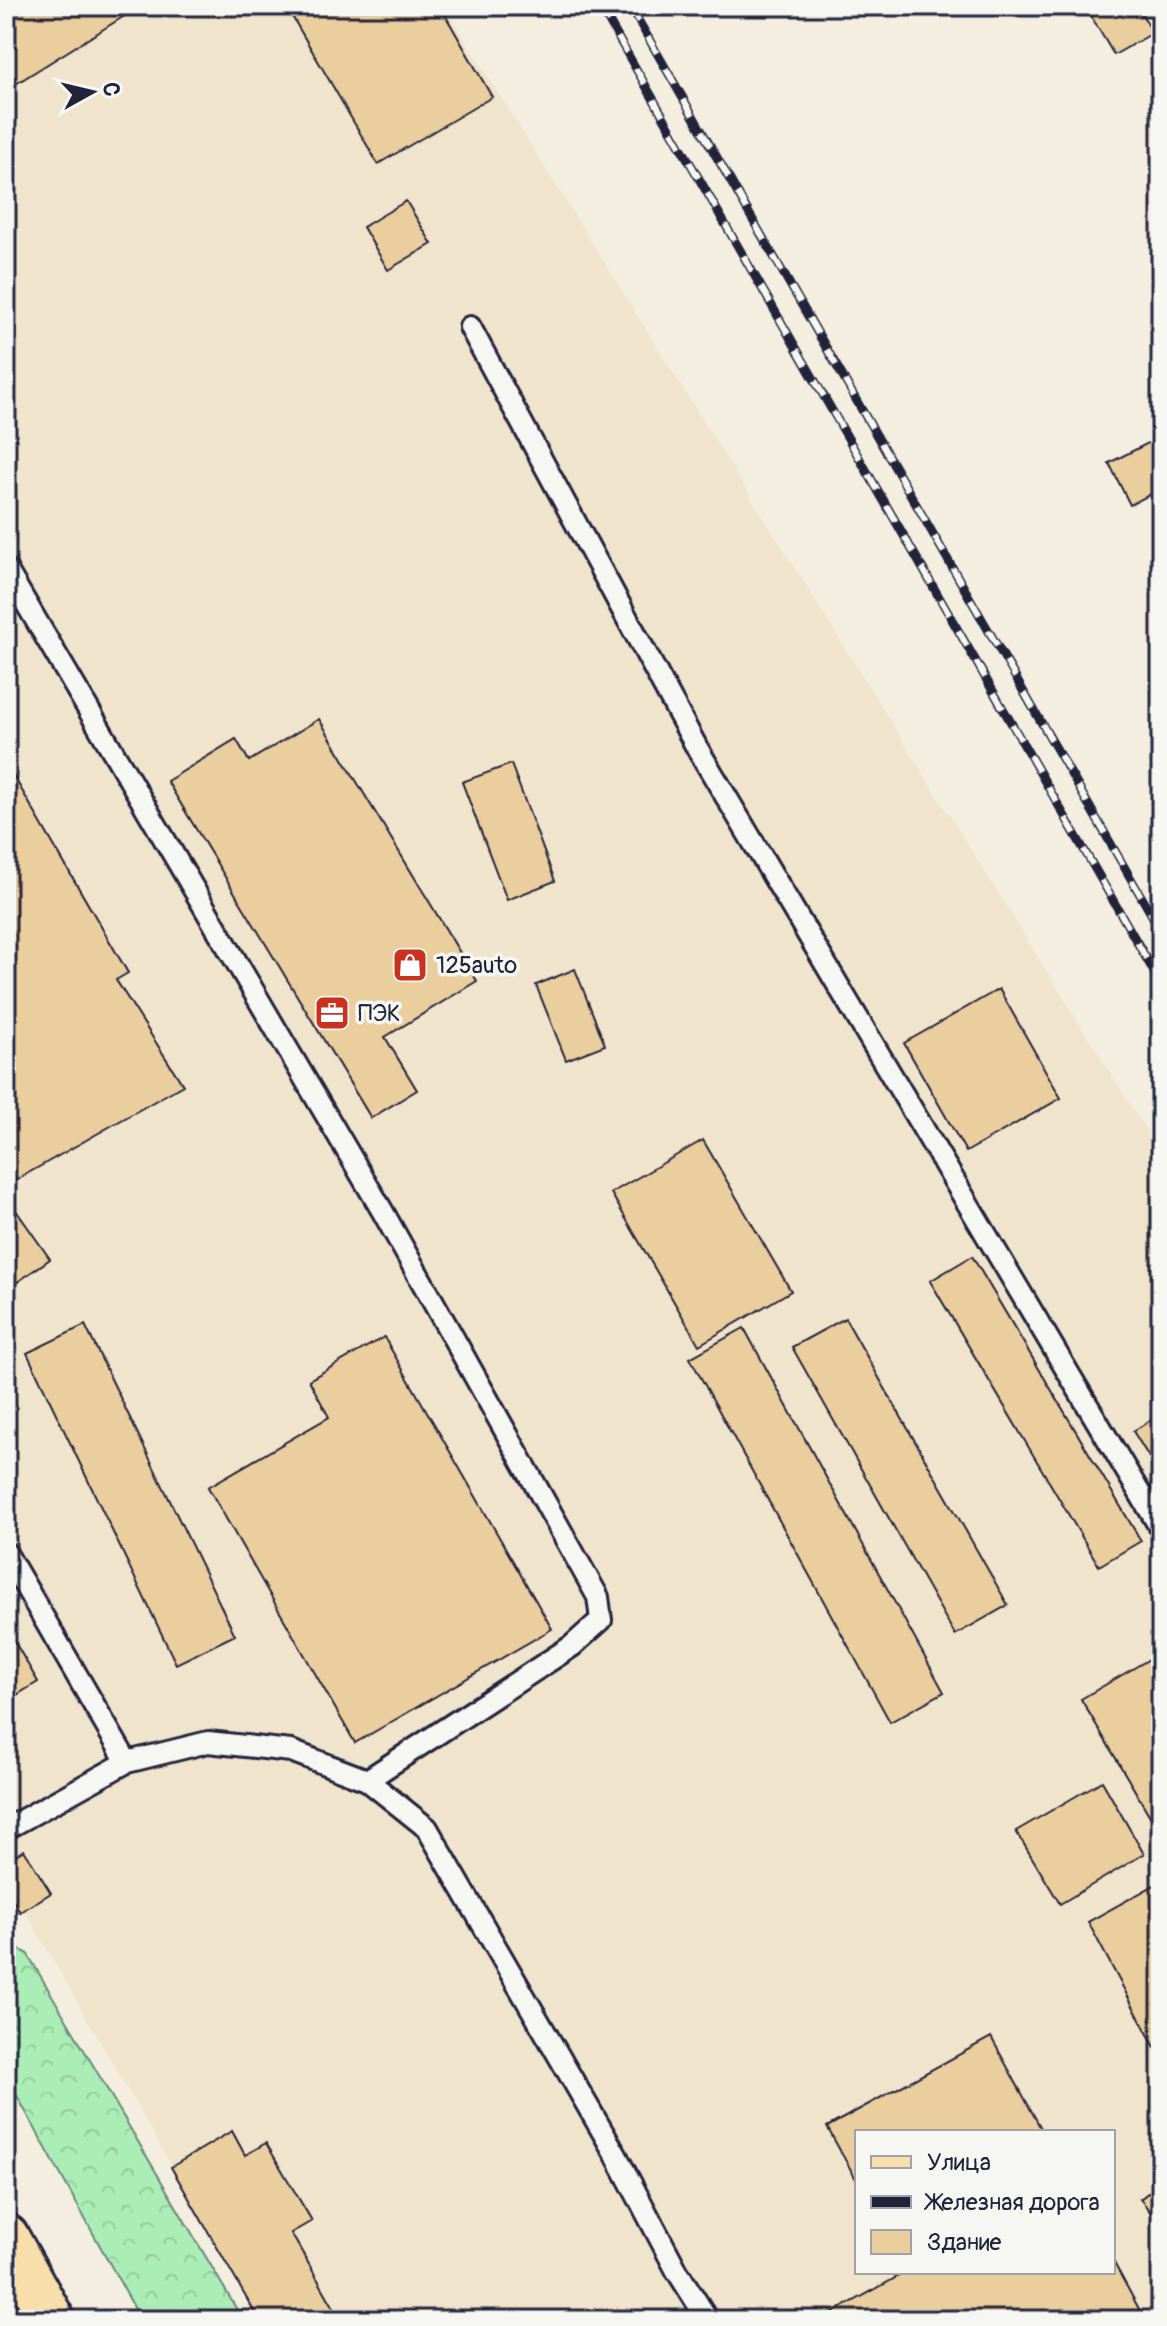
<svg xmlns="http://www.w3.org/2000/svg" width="1167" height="2326" viewBox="0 0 1167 2326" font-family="Pangolin,sans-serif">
<defs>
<pattern id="forest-crowns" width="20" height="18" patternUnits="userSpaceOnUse" patternTransform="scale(2)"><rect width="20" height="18" fill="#abedb6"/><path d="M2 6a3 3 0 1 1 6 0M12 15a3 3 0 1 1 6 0" fill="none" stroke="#93cb9d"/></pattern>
</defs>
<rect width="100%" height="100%" fill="#f4eee1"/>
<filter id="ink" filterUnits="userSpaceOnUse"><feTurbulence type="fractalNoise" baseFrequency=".0125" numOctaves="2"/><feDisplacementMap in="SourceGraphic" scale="16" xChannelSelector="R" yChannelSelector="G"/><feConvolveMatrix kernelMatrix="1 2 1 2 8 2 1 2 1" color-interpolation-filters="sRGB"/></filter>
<g filter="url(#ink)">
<!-- built -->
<path fill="#f1e4cd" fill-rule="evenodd" d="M 6,6 L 444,6 L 1161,1154 L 1161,2320 L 260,2320 L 6,1878 ZM 857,2132 L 1113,2132 L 1113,2272 L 857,2272 Z"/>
<!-- forest -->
<polygon fill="url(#forest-crowns)" stroke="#668878" stroke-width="2" points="10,1945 27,1953 243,2320 141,2320 6,2076 6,1946"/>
<!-- building -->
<g fill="#ebce9e" stroke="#22223b" stroke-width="2">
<polygon points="6,6 121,6 126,15 6,90"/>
<polygon points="286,6 440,6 492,97 378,164"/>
<polygon points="1085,6 1144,6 1139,9 1153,33 1114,55"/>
<polygon points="406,201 432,244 388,270 363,227"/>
<polygon points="1150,442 1161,464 1161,489 1130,505 1109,463"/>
<polygon points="319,719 477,981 385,1037 417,1090 371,1118 167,781 236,739 249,761"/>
<polygon points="6,763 128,973 116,980 183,1085 16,1180 6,1162 6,1054 16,1048 6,1030"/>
<polygon points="511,764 555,881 507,900 462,782"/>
<polygon points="575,969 605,1045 566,1060 536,985"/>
<polygon points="999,989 1061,1098 966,1152 904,1043"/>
<polygon points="703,1140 791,1291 699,1345 611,1193"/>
<polygon points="6,1196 50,1259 6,1290"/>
<polygon points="972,1256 1141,1541 1099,1566 930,1281"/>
<polygon points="845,1318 1008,1605 955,1635 792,1347"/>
<polygon points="85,1325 235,1635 176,1664 27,1353"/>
<polygon points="744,1328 944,1692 890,1722 690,1358"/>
<polygon points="384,1337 552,1629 355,1743 208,1487 329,1417 309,1380"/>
<polygon points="1161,1414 1161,1477 1133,1431"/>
<polygon points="6,1627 38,1682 10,1699 6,1691"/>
<polygon points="1151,1658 1161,1675 1161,1835 1081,1699"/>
<polygon points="1102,1781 1144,1854 1060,1904 1016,1831"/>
<polygon points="24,1850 51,1893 20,1912 6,1889 6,1861"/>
<polygon points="1160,1882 1161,2048 1157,2051 1088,1922"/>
<polygon points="991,2037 1043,2132 857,2132 857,2181 827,2127"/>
<polygon points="232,2131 245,2155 266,2143 312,2221 291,2233 341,2320 259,2320 171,2167"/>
<polygon points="1161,2183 1161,2225 1140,2199"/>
<polygon points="1113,2261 1145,2320 820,2320 906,2272 1113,2272"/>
</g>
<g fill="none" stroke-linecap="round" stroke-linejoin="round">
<defs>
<g id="service">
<polyline points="470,327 696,746 1161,1529"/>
<polyline points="6,569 383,1212 598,1597 601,1620 572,1646 367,1780"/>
<polyline points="6,1553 127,1762"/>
<polyline points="6,1829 127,1762 208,1742 291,1751 367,1780 427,1828 616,2155 677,2271 708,2320"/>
</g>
<polyline id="primary" points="6,2237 52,2320"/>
</defs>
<!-- service casing -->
<use href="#service" stroke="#22223b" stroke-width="26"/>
<!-- primary casing -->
<use href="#primary" stroke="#22223b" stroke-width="50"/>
<!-- service -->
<use href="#service" stroke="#f6f6f2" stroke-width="20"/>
<!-- primary -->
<use href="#primary" stroke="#f8deab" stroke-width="44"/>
<defs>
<g id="rail">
<polyline points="600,6 1161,984"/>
<polyline points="630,6 1161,931"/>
</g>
</defs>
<!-- rail casing -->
<use href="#rail" stroke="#22223b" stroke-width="9"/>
<!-- rail -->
<use href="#rail" stroke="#f6f6f2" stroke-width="6" stroke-dasharray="18" stroke-linecap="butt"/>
</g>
</g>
<!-- icons -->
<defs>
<symbol id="shop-square" viewBox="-11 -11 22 22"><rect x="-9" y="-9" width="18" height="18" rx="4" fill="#c8321e" stroke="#f6f6f2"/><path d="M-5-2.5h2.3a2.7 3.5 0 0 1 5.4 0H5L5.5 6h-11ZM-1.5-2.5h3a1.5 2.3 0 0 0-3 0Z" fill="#fff"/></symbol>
<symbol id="office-square" viewBox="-11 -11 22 22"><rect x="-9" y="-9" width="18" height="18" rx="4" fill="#c8321e" stroke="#f6f6f2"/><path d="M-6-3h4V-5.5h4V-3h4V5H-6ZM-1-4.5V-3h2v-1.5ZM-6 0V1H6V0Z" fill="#fff"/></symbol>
</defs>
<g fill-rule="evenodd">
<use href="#shop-square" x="390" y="945" width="40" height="40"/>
<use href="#office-square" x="312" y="993" width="40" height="40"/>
</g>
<g text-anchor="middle" stroke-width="7" stroke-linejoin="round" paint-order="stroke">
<!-- poi labels -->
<g font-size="24" fill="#22223b" stroke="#f6f6f2" text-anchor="start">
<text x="436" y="973">125auto</text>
<text x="358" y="1021">ПЭК</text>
</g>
</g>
<!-- margin -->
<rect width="1167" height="2326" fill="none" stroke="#f6f6f2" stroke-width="32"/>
<rect x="16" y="16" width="1135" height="2294" fill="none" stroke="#22223b" stroke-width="3" filter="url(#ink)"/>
<!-- legend -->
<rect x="855" y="2130" width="260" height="144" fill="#f6f6f2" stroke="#a1a1a9" stroke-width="2"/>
<rect x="871" y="2156" width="40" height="12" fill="#f8deab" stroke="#a1a1a9" stroke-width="2"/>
<text x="927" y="2170" font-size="24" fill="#22223b">Улица</text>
<rect x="871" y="2196" width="40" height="12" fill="#22223b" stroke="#a1a1a9" stroke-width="2"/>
<text x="927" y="2210" font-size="24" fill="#22223b">Железная дорога</text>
<rect x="871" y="2230" width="40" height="24" fill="#ebce9e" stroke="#a1a1a9" stroke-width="2"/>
<text x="927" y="2250" font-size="24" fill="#22223b">Здание</text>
<!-- north arrow -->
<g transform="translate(92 92) rotate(82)" stroke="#f6f6f2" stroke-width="6" paint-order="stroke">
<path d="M0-6L14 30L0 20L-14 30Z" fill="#22223b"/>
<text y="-12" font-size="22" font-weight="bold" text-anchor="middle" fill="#22223b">С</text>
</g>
</svg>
